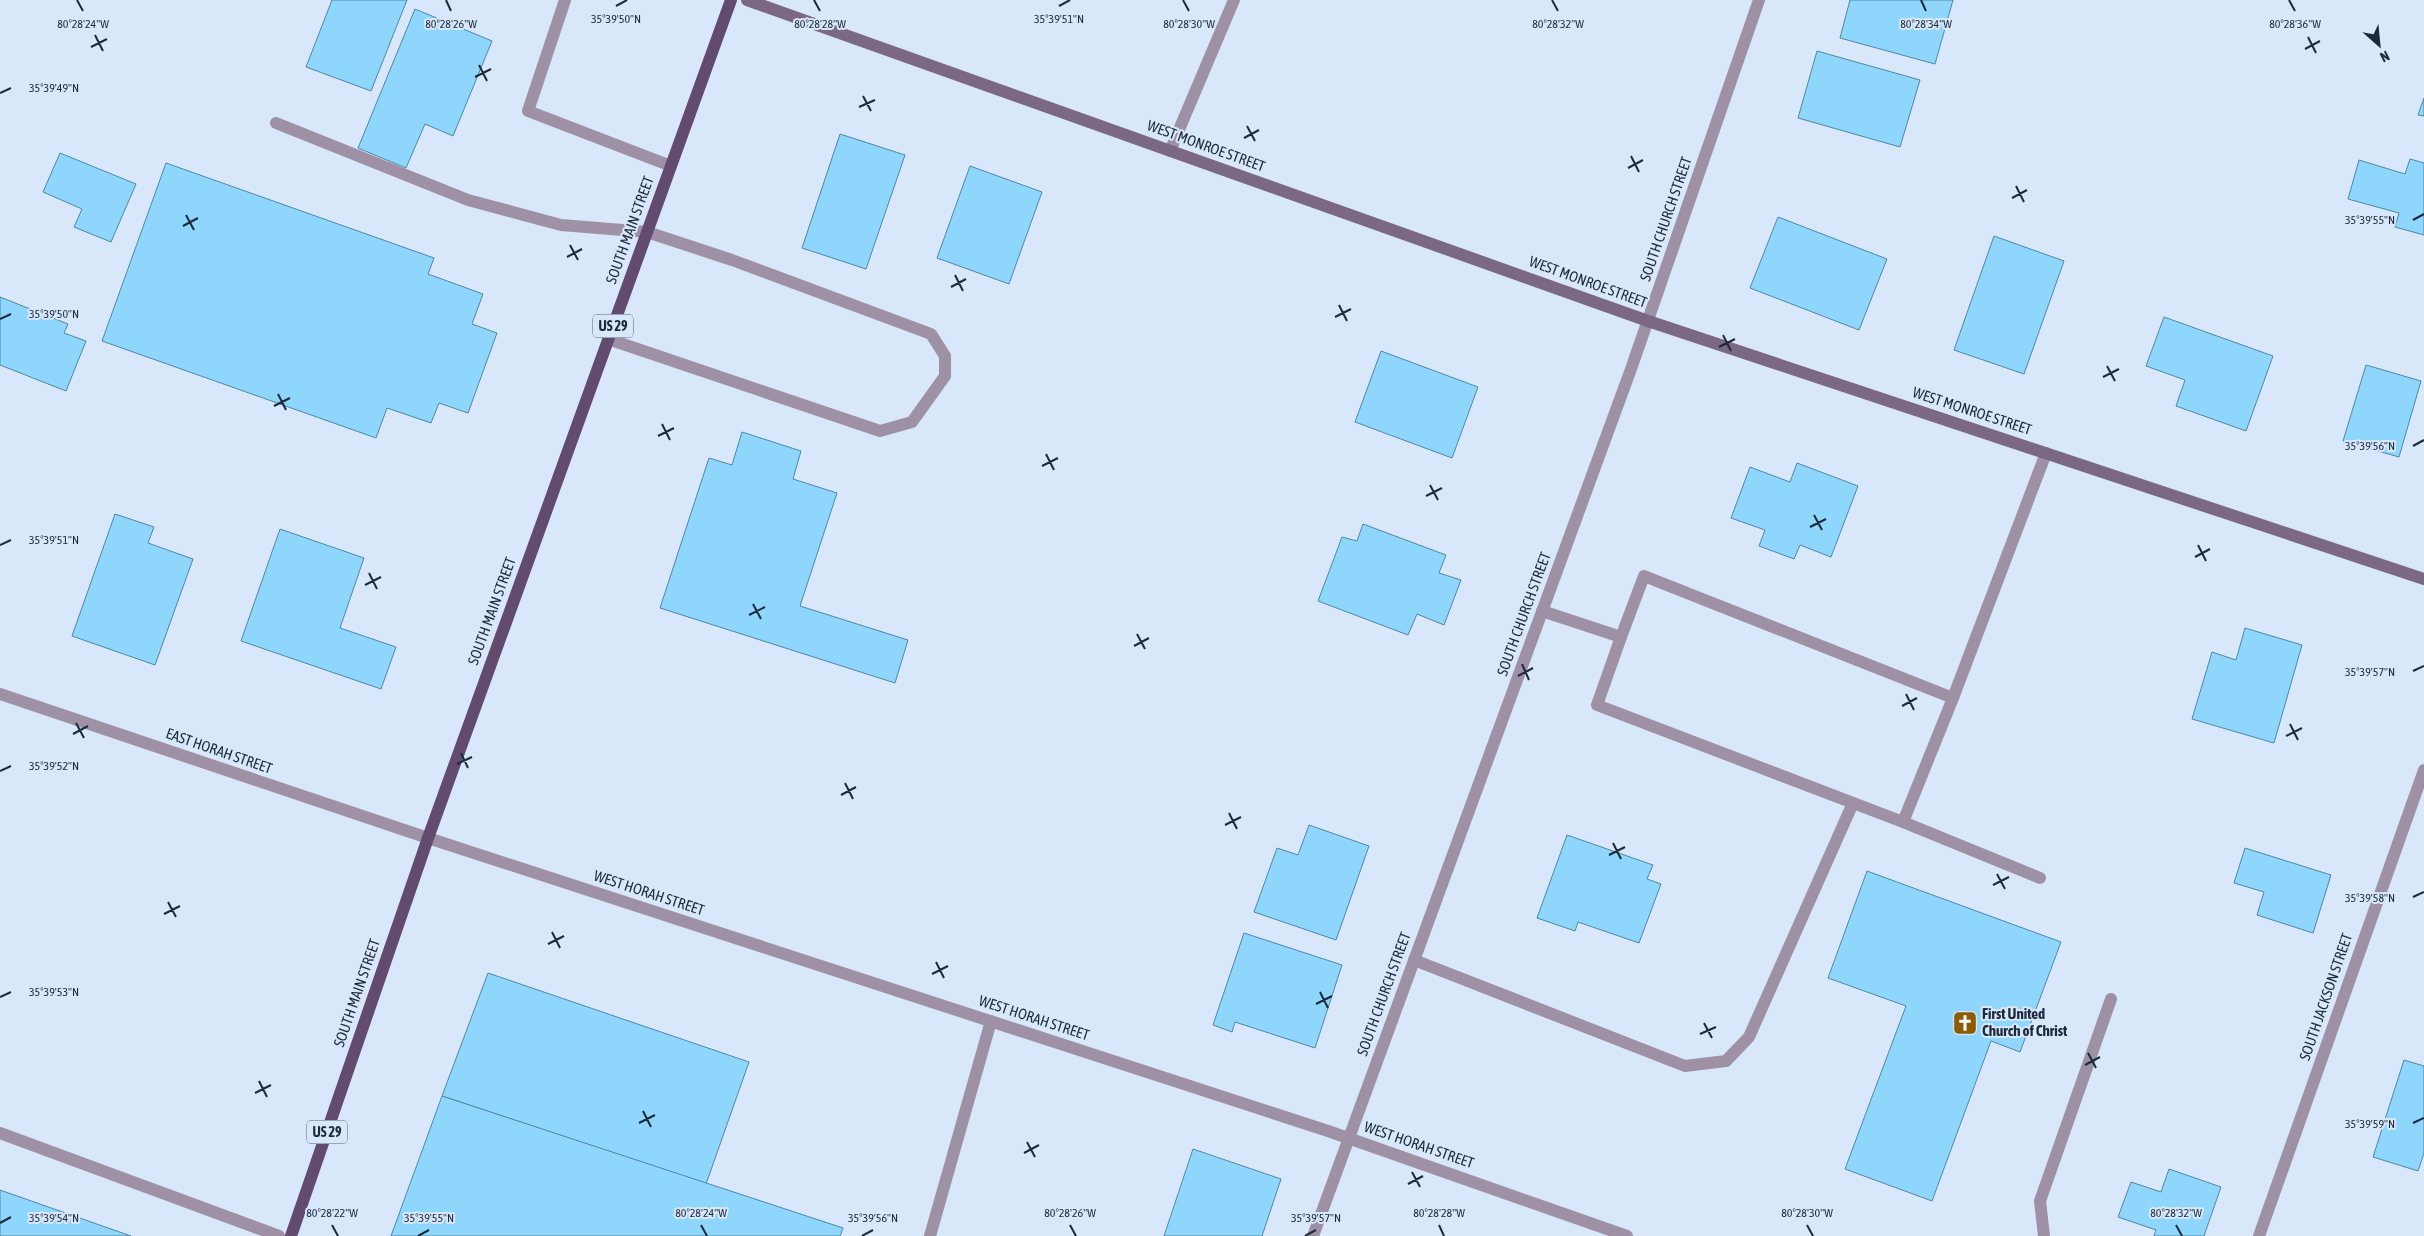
<svg xmlns="http://www.w3.org/2000/svg" width="2424" height="1236" viewBox="0 0 2424 1236" font-family="'Asap Condensed',sans-serif">
<rect width="100%" height="100%" fill="#d8e8fa"/>
<!-- building -->
<g fill="#8ed6fc" stroke="#4e87a4">
<polygon points="332,0 407,0 371,91 306,67"/>
<polygon points="1850,0 1953,0 1935,64 1840,38"/>
<polygon points="415,9 492,41 453,136 425,124 406,168 358,148"/>
<polygon points="1817,51 1920,80 1900,147 1798,118"/>
<polygon points="2424,98 2424,116 2418,115"/>
<polygon points="840,134 905,155 866,269 802,248"/>
<polygon points="60,153 136,184 111,242 74,227 82,209 43,192"/>
<polygon points="2410,159 2424,163 2424,235 2395,227 2399,213 2348,199 2359,160 2405,174"/>
<polygon points="166,163 434,258 428,274 483,294 472,324 497,333 468,413 439,403 431,423 387,408 376,438 102,341"/>
<polygon points="970,166 1042,192 1009,284 937,258"/>
<polygon points="1778,217 1887,259 1859,330 1750,288"/>
<polygon points="1994,236 2064,261 2024,374 1954,350"/>
<polygon points="0,297 68,324 64,333 86,341 66,391 0,365"/>
<polygon points="2164,317 2273,356 2246,431 2176,406 2185,380 2146,366"/>
<polygon points="1381,351 1478,387 1452,458 1355,422"/>
<polygon points="2366,365 2421,381 2399,457 2343,441"/>
<polygon points="742,432 801,451 793,479 837,493 800,606 908,640 895,683 660,608 709,458 732,465"/>
<polygon points="1797,463 1858,486 1831,557 1800,545 1794,559 1759,546 1765,530 1731,518 1750,467 1790,482"/>
<polygon points="115,514 154,527 148,543 193,559 155,665 72,636"/>
<polygon points="1363,524 1446,555 1439,573 1461,580 1444,625 1417,614 1408,635 1318,601 1342,537 1357,541"/>
<polygon points="280,529 364,558 340,628 396,647 381,689 241,641"/>
<polygon points="2245,628 2302,645 2274,743 2192,719 2212,652 2236,660"/>
<polygon points="1309,825 1369,846 1336,940 1254,912 1277,848 1298,855"/>
<polygon points="1567,835 1653,865 1647,879 1661,884 1639,943 1578,922 1575,931 1537,918"/>
<polygon points="2245,848 2331,875 2313,933 2257,915 2264,892 2234,883"/>
<polygon points="1867,871 2061,942 2020,1052 1991,1041 1932,1201 1845,1169 1906,1006 1828,978"/>
<polygon points="1244,933 1342,965 1315,1048 1235,1022 1232,1032 1213,1025"/>
<polygon points="488,973 749,1062 706,1184 442,1096"/>
<polygon points="2404,1060 2424,1066 2424,1153 2418,1171 2373,1157"/>
<polygon points="442,1096 843,1228 840,1236 391,1236"/>
<polygon points="1193,1149 1281,1179 1262,1236 1164,1236"/>
<polygon points="2169,1169 2221,1187 2204,1236 2154,1236 2156,1230 2118,1217 2131,1182 2161,1192"/>
<polygon points="0,1190 131,1236 0,1236"/>
</g>
<g fill="none" stroke-linecap="round" stroke-linejoin="round">
<!-- lane -->
<g stroke="#9e91a6" stroke-width="12">
<polyline points="565,0 528,111 671,166"/>
<polyline points="276,123 468,200 561,225 647,232 732,260 931,334 945,356 945,376 912,422 880,431 608,339"/>
<polyline points="1170,151 1234,0"/>
<polyline points="1542,611 1621,637 1644,576 1953,698 2046,453"/>
<polyline points="1621,637 1597,705 1903,822 1953,698"/>
<polyline points="1903,822 2040,878"/>
<polyline points="1414,960 1685,1066 1726,1061 1749,1037 1853,803"/>
<polyline points="0,1133 279,1236"/>
<polyline points="930,1236 991,1021"/>
<polyline points="2044,1236 2040,1201 2111,999"/>
</g>
<!-- street -->
<g stroke="#9e91a6" stroke-width="12">
<polyline points="0,694 428,838 1328,1131 1627,1236"/>
<polyline points="1313,1236 1631,369 1759,0"/>
<polyline points="2259,1236 2424,770"/>
</g>
<!-- secondary -->
<polyline stroke="#7b6886" stroke-width="12" points="747,0 1648,321 2424,579"/>
<!-- primary -->
<polyline stroke="#624b6f" stroke-width="12" points="291,1236 428,838 731,0"/>
</g>
<!-- ticks -->
<path fill="none" stroke="#1c2b3c" stroke-width="2" d="M 77,0 L 83,11M 446,0 L 451,11M 814,0 L 820,11M 1183,0 L 1189,11M 1552,0 L 1558,11M 1921,0 L 1926,11M 2289,0 L 2295,11M 616,6 L 627,0M 1059,6 L 1070,0M 95,35 L 103,51M 2308,37 L 2316,53M 91,47 L 107,39M 2305,49 L 2320,41M 479,65 L 487,81M 475,77 L 491,69M 0,93 L 11,88M 863,96 L 871,111M 859,107 L 875,100M 1247,126 L 1255,141M 1244,138 L 1259,130M 1631,156 L 1639,172M 1628,168 L 1643,160M 2016,186 L 2024,202M 2012,198 L 2027,190M 186,215 L 194,230M 2413,220 L 2424,214M 183,226 L 198,218M 570,245 L 578,260M 567,257 L 582,249M 955,275 L 963,291M 951,287 L 966,279M 1339,305 L 1347,321M 1335,317 L 1351,309M 0,319 L 11,314M 1723,335 L 1731,351M 1719,347 L 1735,339M 2107,366 L 2115,381M 2103,377 L 2119,369M 278,394 L 286,410M 274,406 L 290,398M 662,424 L 670,440M 658,436 L 674,428M 2413,446 L 2424,440M 1046,454 L 1054,470M 1042,466 L 1058,458M 1430,485 L 1438,500M 1426,496 L 1442,488M 1814,515 L 1822,530M 1810,527 L 1826,519M 0,545 L 11,540M 2198,545 L 2206,561M 2195,557 L 2210,549M 369,573 L 377,589M 365,585 L 381,577M 753,604 L 761,619M 749,615 L 765,607M 1137,634 L 1145,649M 1134,646 L 1149,638M 1522,664 L 1529,680M 2413,671 L 2424,666M 1518,676 L 1533,668M 1906,694 L 1914,710M 1902,706 L 1917,698M 76,723 L 84,738M 2290,724 L 2298,740M 73,734 L 88,726M 2286,736 L 2302,728M 461,753 L 468,768M 457,764 L 472,757M 0,771 L 11,766M 845,783 L 853,799M 841,795 L 856,787M 1229,813 L 1237,829M 1225,825 L 1241,817M 1613,843 L 1621,859M 1609,855 L 1625,847M 1997,874 L 2005,889M 1993,885 L 2009,877M 2413,897 L 2424,892M 168,902 L 176,917M 164,914 L 180,906M 552,932 L 560,948M 548,944 L 564,936M 936,962 L 944,978M 932,974 L 948,966M 1320,992 L 1328,1008M 0,997 L 11,992M 1316,1004 L 1332,996M 1704,1023 L 1712,1038M 1700,1034 L 1716,1027M 2088,1053 L 2096,1068M 2085,1065 L 2100,1057M 259,1081 L 267,1097M 255,1093 L 271,1085M 643,1111 L 651,1127M 639,1123 L 655,1115M 2413,1123 L 2424,1118M 1027,1142 L 1035,1157M 1024,1153 L 1039,1145M 1412,1172 L 1420,1187M 1408,1184 L 1423,1176M 0,1223 L 11,1217M 332,1225 L 338,1236M 701,1225 L 707,1236M 1070,1225 L 1076,1236M 1439,1225 L 1444,1236M 1807,1225 L 1813,1236M 2176,1225 L 2182,1236M 418,1236 L 429,1230M 862,1236 L 873,1230M 1305,1236 L 1316,1230"/>
<!-- icons -->
<defs>
<symbol id="church-square" viewBox="-11 -11 22 22"><rect x="-9" y="-9" width="18" height="18" rx="4" fill="#8c5b04" stroke="#d8e8fa"/><path d="M-1.2-6h2.4v3.5h3.3v2.4h-3.3V6h-2.4V-.1h-3.3v-2.4h3.3Z" fill="#fff"/></symbol>
</defs>
<g fill-rule="evenodd">
<use href="#church-square" x="1951" y="1009" width="28" height="28"/>
</g>
<g text-anchor="middle" stroke-width="4" stroke-linejoin="round" paint-order="stroke">
<!-- shield labels -->
<g fill="#d8e8fa" stroke="#546475" stroke-width="1">
<rect x="593" y="314.5" width="40" height="23" rx="4"/>
<rect x="307" y="1120.5" width="40" height="23" rx="4"/>
</g>
<g font-size="14" font-weight="bold" fill="#1c2b3c">
<text x="613" y="331">US 29</text>
<text x="327" y="1137">US 29</text>
</g>
<!-- street labels -->
<g font-size="15" fill="#1c2b3c" stroke="#d8e8fa">
<text transform="translate(1206 146) rotate(20)" y="5">WEST MONROE STREET</text>
<text transform="translate(1666 219) rotate(-71)" y="5">SOUTH CHURCH STREET</text>
<text transform="translate(630 230) rotate(-70)" y="5">SOUTH MAIN STREET</text>
<text transform="translate(1588 282) rotate(20)" y="5">WEST MONROE STREET</text>
<text transform="translate(1972 411) rotate(18)" y="5">WEST MONROE STREET</text>
<text transform="translate(492 611) rotate(-70)" y="5">SOUTH MAIN STREET</text>
<text transform="translate(1524 614) rotate(-70)" y="5">SOUTH CHURCH STREET</text>
<text transform="translate(219 751) rotate(19)" y="5">EAST HORAH STREET</text>
<text transform="translate(649 893) rotate(18)" y="5">WEST HORAH STREET</text>
<text transform="translate(357 993) rotate(-71)" y="5">SOUTH MAIN STREET</text>
<text transform="translate(1384 994) rotate(-70)" y="5">SOUTH CHURCH STREET</text>
<text transform="translate(2326 997) rotate(-71)" y="5">SOUTH JACKSON STREET</text>
<text transform="translate(1034 1018) rotate(18)" y="5">WEST HORAH STREET</text>
<text transform="translate(1419 1145) rotate(19)" y="5">WEST HORAH STREET</text>
</g>
<!-- poi labels -->
<g font-size="15" font-weight="bold" fill="#1c2b3c" stroke="#d8e8fa" text-anchor="start">
<text x="1982" y="1019">First United<tspan x="1982" dy="17">Church of Christ</tspan></text>
</g>
</g>
<g font-size="12" text-anchor="middle" fill="#1c2b3c" stroke="#d8e8fa" stroke-width="4" stroke-linejoin="round" paint-order="stroke">
<text x="616" y="23">35°39'50"N</text>
<text x="1059" y="23">35°39'51"N</text>
<text x="83" y="28">80°28'24"W</text>
<text x="451" y="28">80°28'26"W</text>
<text x="820" y="28">80°28'28"W</text>
<text x="1189" y="28">80°28'30"W</text>
<text x="1558" y="28">80°28'32"W</text>
<text x="1926" y="28">80°28'34"W</text>
<text x="2295" y="28">80°28'36"W</text>
<text x="54" y="92">35°39'49"N</text>
<text x="2370" y="224">35°39'55"N</text>
<text x="54" y="318">35°39'50"N</text>
<text x="2370" y="450">35°39'56"N</text>
<text x="54" y="544">35°39'51"N</text>
<text x="2370" y="676">35°39'57"N</text>
<text x="54" y="770">35°39'52"N</text>
<text x="2370" y="902">35°39'58"N</text>
<text x="54" y="996">35°39'53"N</text>
<text x="2370" y="1128">35°39'59"N</text>
<text x="332" y="1217">80°28'22"W</text>
<text x="701" y="1217">80°28'24"W</text>
<text x="1070" y="1217">80°28'26"W</text>
<text x="1439" y="1217">80°28'28"W</text>
<text x="1807" y="1217">80°28'30"W</text>
<text x="2176" y="1217">80°28'32"W</text>
<text x="54" y="1222">35°39'54"N</text>
<text x="429" y="1222">35°39'55"N</text>
<text x="873" y="1222">35°39'56"N</text>
<text x="1316" y="1222">35°39'57"N</text>
</g>
<!-- north arrow -->
<g transform="translate(2379 45) rotate(153)" stroke="#d8e8fa" stroke-width="4" paint-order="stroke">
<path d="M0-4L9 19L0 12L-9 19Z" fill="#1c2b3c"/>
<text y="-8" font-size="14" font-weight="bold" text-anchor="middle" fill="#1c2b3c">N</text>
</g>
</svg>
